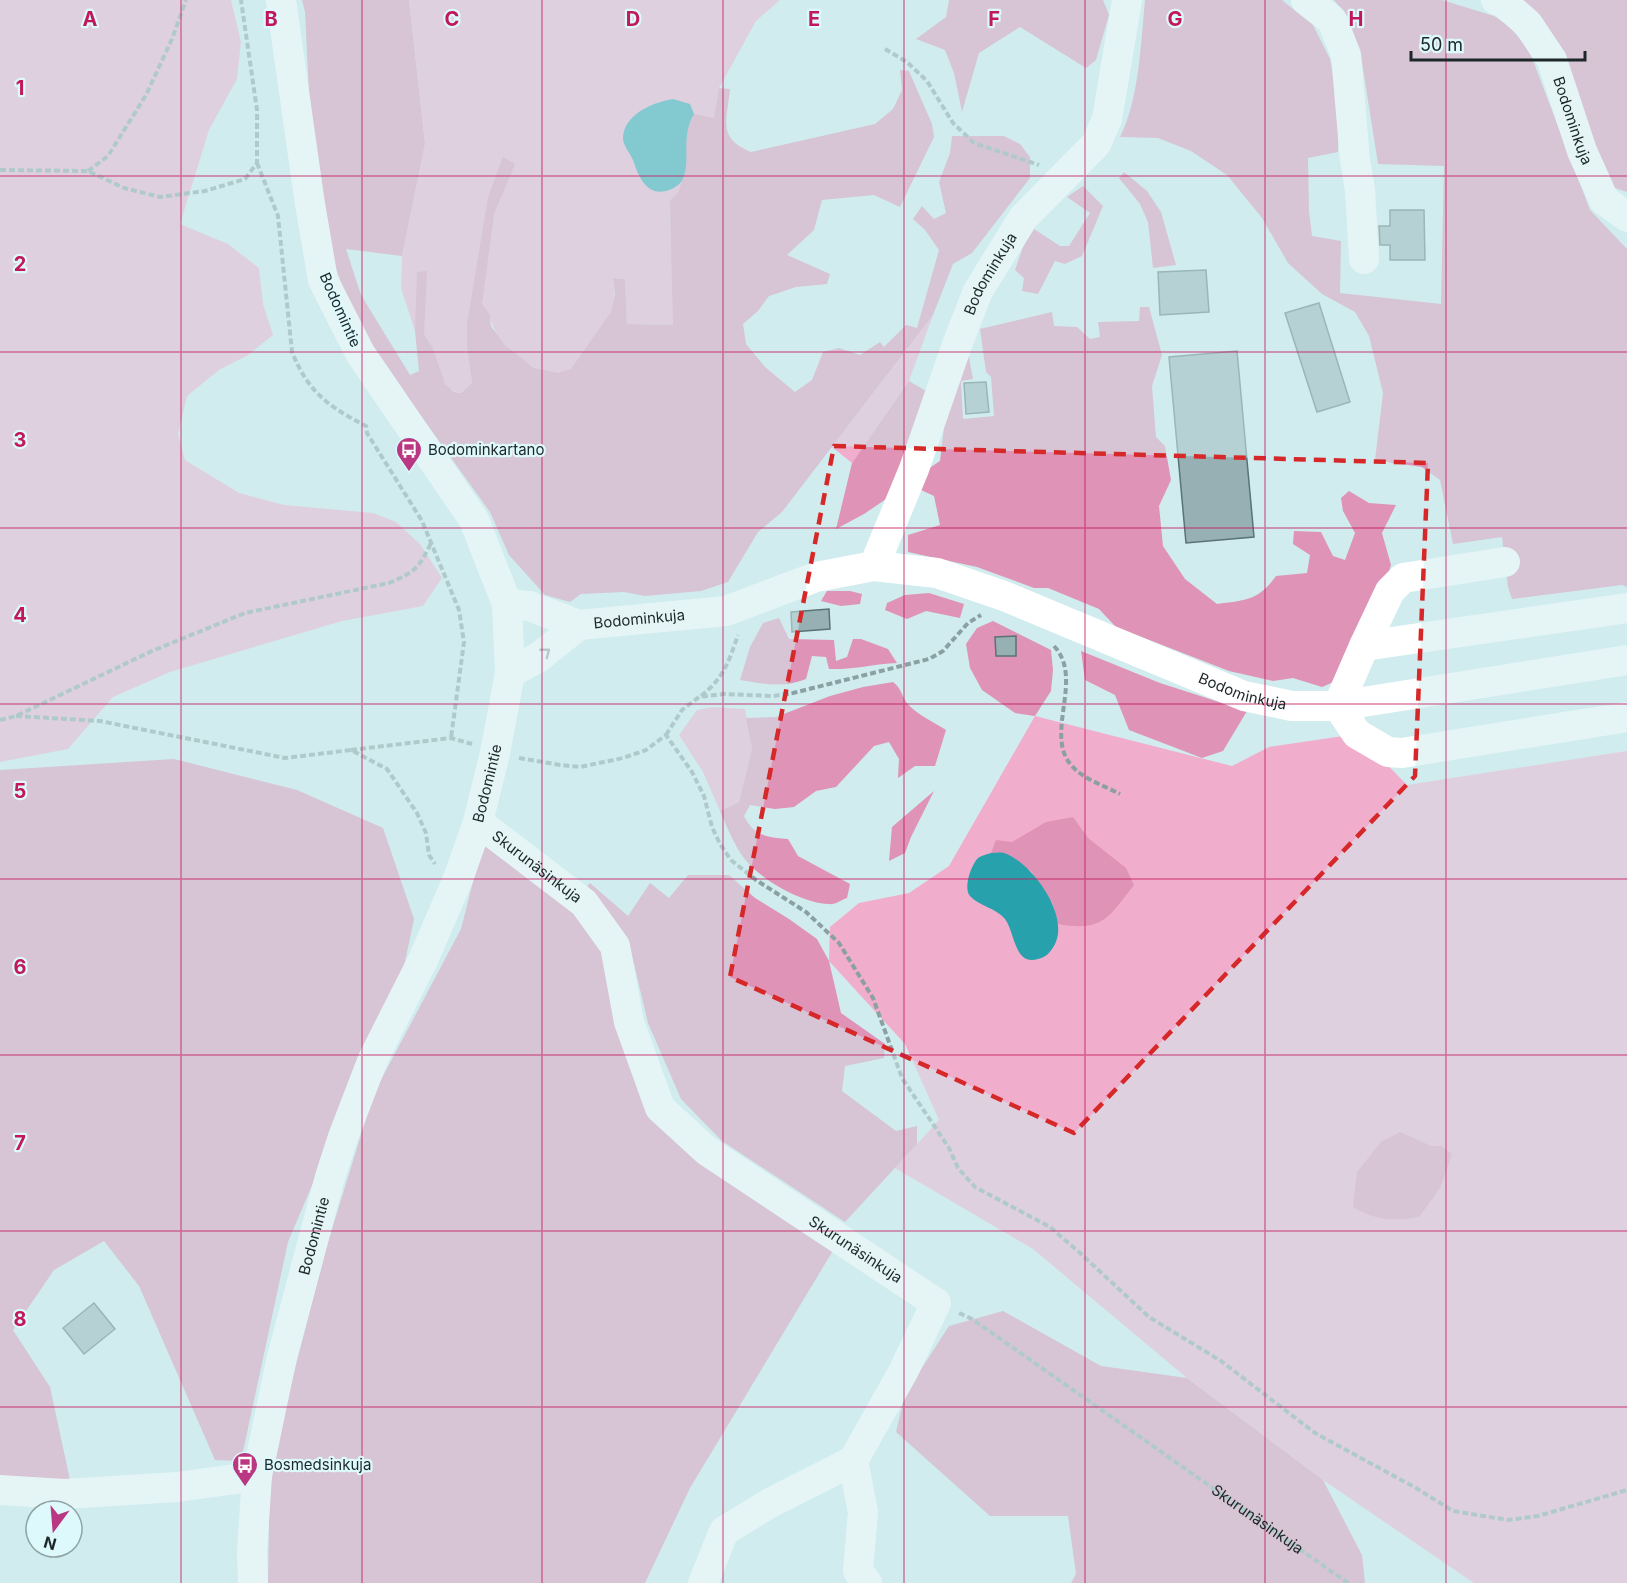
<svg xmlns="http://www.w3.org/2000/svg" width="1627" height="1583" viewBox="0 0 1627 1583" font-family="Inter,sans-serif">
<rect width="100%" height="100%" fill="#d0ecee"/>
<!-- green -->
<g fill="#f1adcc">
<polygon points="0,0 231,0 241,42 237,79 209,130 180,224 228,244 259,268 263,304 273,335 248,355 219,370 187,396 178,434 185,460 239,493 284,505 373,513 396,522 420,544 442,578 423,606 342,621 170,672 113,697 68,749 0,762"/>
<path d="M 409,0 L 780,0 L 756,21 L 719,88 L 714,119 L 680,184 L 680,192 L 670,200 L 674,325 L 627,324 L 625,279 L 613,278 C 614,290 616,299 612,310 C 607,322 582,359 572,368 C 570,370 564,372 560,373 C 533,377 492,340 490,315 L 471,302 C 466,330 468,354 472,383 L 461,393 C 440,391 439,367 433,351 C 431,345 427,339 424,334 L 415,331 L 401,288 L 402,256 L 425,144 Z"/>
<polygon points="933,315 909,381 852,463 832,447"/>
<polygon points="712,707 745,709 752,749 739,802 720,811 703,772 679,735 697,710"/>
<polygon points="1035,716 1232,766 1269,747 1357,734 1407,785 1627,751 1627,1583 1474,1583 1323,1480 1187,1378 1033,1249 895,1168 939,1120 905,1044 829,961 830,927 859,903 909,893 949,866"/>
</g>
<!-- forest -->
<g fill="#df93b7">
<path d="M 302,0 L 409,0 L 425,144 L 402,256 L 346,249 L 361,295 L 410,375 L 419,371 L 415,331 L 417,272 L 427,271 L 424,334 L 433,349 L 445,384 L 454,392 L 461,393 L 472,383 L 467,346 L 467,324 L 488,197 L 503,157 L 515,164 L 494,214 L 482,304 L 490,315 L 491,326 L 505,345 L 534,368 L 558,373 L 571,369 L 611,312 L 615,295 L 613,278 L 625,279 L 627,324 L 673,325 L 670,200 L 679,192 C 680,182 685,173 686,163 C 687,158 686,154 685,148 C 685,137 688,124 694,114 L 714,118 L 719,88 L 730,89 C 727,121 717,138 751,152 L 875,124 L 893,109 L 902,90 L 900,70 L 909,71 L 932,124 L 934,137 L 900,207 L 874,195 L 822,200 L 814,230 L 787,255 L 830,274 L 827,284 L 796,287 L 769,296 L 758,311 L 743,324 L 746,344 L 765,367 L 795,392 L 812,380 L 823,352 L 839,348 L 860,355 L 880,342 L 884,347 L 906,325 L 917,328 L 939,250 L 925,230 L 913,219 L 922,206 L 934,219 L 946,213 L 939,182 L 950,153 L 952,136 L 1004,136 L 1020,144 L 1030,157 L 1030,178 L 972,253 L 953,264 L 933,315 L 782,512 L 758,532 L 728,582 L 701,591 L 645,596 L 624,592 L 581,594 L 570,602 L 545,595 L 509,555 L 490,512 L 375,352 L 344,291 L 334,263 L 310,113 L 305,12 Z"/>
<polygon points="949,0 1103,0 1109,15 1096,60 1086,68 1020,27 979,53 962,112 954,73 945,50 916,39 946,17"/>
<path d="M 1145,0 L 1282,0 L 1313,25 L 1330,59 L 1339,102 L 1338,152 L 1308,158 L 1309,211 L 1312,236 L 1341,241 L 1340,293 L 1441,304 L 1444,166 L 1378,164 L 1361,56 L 1348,17 L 1334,0 L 1442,0 L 1494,16 L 1510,27 L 1529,50 L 1590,210 L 1627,249 L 1627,587 L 1622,585 L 1512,599 L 1508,587 L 1502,537 L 1453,544 L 1440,480 L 1422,467 L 1375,460 L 1383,393 L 1369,336 L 1355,312 L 1322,294 L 1288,263 L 1262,218 L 1227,175 L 1191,151 L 1158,138 L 1120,137 C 1139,100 1141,42 1145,0 Z"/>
<polygon points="1519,0 1627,0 1627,192 1615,188 1601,174"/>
<polygon points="1124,172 1147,191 1161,212 1176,265 1153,268 1148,222 1140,204 1119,178"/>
<polygon points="1083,186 1103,206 1082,256 1065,264 1055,261 1038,294 1022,291 1024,278 1015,270 1023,247 1034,229 1060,246 1069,246 1090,213 1067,197"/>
<path d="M 1140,307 L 1149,307 L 1162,355 L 1152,386 L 1156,437 L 1165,446 L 1171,480 L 1159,506 L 1163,546 L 1185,579 L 1217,604 C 1246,600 1258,601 1276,576 L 1307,573 L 1310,555 L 1293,544 L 1294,531 L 1321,532 L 1333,556 L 1345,560 L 1355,533 L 1343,511 L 1341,498 L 1349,491 L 1369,503 L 1396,505 L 1382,533 L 1391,565 L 1386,581 L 1338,680 L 1322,687 L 1293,678 L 1273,681 L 1229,671 L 1116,627 L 1099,609 L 1048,588 L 1034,588 L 977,567 L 908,552 L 908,535 L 940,525 L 934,496 L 921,490 L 928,469 L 940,461 L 945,419 L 967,347 L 973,379 L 961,381 L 963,419 L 994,416 L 991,377 L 986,372 L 980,329 L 1052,312 L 1054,326 L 1077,327 L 1090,339 L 1100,337 L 1098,322 L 1139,321 Z"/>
<polygon points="909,381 926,391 889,497 864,514 836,529 852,463"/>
<polygon points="827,591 850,591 862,594 860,604 841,606 821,601"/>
<polygon points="929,593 964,604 960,618 926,611 907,619 885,610 887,603 905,595"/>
<path d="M 779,618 L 789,639 L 834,640 L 836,661 L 847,657 L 853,639 L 861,639 L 888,649 L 897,663 C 874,664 852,670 829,669 L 826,657 L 812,656 L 806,679 C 784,688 763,684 740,680 L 750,647 L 763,623 Z"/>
<polygon points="993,621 1051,650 1053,670 1051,691 1035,716 1015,713 982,690 970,668 966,644 977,628"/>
<polygon points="1081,651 1160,683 1247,711 1223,751 1202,758 1129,730 1115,695 1085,680"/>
<path d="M 893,682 C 901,688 901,694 906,702 C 915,714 934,722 946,730 L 935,766 L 915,766 L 898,778 L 899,759 L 889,742 L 874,746 L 836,787 L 816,791 L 794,807 L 775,809 L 750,805 L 744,816 C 754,836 766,837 788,839 L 798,856 L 850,884 L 847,898 C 841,900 835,905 829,904 C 803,903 768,883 750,865 C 736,851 728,829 720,811 L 739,802 L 752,749 L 746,718 L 776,717 L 830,696 L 863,687 Z"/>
<polygon points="174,759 297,790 383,828 414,919 403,971 288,1242 241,1461 215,1460 139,1286 104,1241 54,1270 13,1330 50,1387 70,1480 0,1476 0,770"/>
<polygon points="934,791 911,837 905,853 889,861 892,827"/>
<path d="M 1073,817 L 1088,838 L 1126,868 L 1134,885 C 1108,918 1103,932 1058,924 L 1053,904 L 1031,871 L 991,853 L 996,840 L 1012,842 L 1046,822 Z"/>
<polygon points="484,838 573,908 606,956 649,1104 837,1244 690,1488 645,1583 268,1583 270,1465 327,1245 374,1093 461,929"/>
<polygon points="688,875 729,875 755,898 789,919 817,939 829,961 841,1013 885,1044 884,1058 845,1066 842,1091 896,1131 917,1126 917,1144 845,1222 722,1141 681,1099 648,1023 629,943 585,889 590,883 628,916 650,883 669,898"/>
<path d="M 1400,1132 L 1431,1146 L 1441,1146 L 1452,1154 L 1440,1188 L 1419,1217 C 1393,1221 1377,1221 1353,1207 L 1357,1172 L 1381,1142 Z"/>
<polygon points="1003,1311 1101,1366 1187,1378 1323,1480 1362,1555 1365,1583 1071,1583 1076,1574 1068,1516 990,1516 896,1432 905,1394 949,1326"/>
</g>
<!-- water -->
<g fill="#27a1ab">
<path d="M 673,99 L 690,104 L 694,114 C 679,139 693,163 681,182 C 678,186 671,190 666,191 C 646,196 638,175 633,160 C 630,153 624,147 623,139 C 623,114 654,102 673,99 Z"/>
<path d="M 991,853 C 995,853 1000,852 1004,853 C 1033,863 1074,920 1052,949 C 1048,955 1045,957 1038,959 C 1014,966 1015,932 1005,919 C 996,908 979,906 970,896 C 963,888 971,865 978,858 C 981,856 987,854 991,853 Z"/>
</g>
<!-- building -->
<g fill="#96b0b3" stroke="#5a7375" stroke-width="1.5">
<polygon points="1390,210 1424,210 1425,260 1390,260 1390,245 1380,245 1379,226 1390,226"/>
<polygon points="1206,270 1209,312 1160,315 1158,272"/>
<polygon points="1319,303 1350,402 1317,412 1285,313"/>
<polygon points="1237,351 1254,537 1186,543 1169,357"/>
<polygon points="986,382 989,412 966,414 964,383"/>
<polygon points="829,609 830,629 792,632 791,612"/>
<polygon points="1016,636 1016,656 996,656 995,637"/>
<polygon points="94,1303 115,1329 84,1354 63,1328"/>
</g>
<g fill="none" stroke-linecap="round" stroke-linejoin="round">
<!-- path -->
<g stroke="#8ba0a2" stroke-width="4" stroke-dasharray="6 3" stroke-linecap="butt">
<polyline points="885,49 907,62 927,81 953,123 974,143 1039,165"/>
<path d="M 257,163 L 278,216 L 292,352 C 308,392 329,407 366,426 L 367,433 L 422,521 L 459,610 L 464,642 L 451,738"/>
<polyline points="0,170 88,171 124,188 160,197 205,191 245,179 257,163 257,110 241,0"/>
<polyline points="88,171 108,156 146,95 172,39 186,0"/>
<path d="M 1054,646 C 1085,679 1043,735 1072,766 C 1083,779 1105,786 1120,794"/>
<path d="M 701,696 C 724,678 729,661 738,635"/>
<polyline points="16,716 100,721 285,758 351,750 387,769 417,813 426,833 429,855 435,864"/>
<path d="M 0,720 L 16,716 L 152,651 L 245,613 L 389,583 C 415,572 419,568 431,543"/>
<polyline points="666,735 682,710 699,697 723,694 773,696 793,693 929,659 943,651 968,623 981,615"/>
<polyline points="351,750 451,738 472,744"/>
<polyline points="519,758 560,765 580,767 623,758 646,750 666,735 692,772 704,796 712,827 720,844 731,860 756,880 806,912 839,943 873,998 902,1078 949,1148 958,1168 975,1187 1050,1227 1079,1252 1149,1317 1221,1361 1315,1433 1416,1488 1453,1511 1508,1520 1538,1516 1627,1490"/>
<path id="s1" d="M 959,1313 L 972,1319 L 1348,1583"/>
</g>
<!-- minor -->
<g stroke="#fff" stroke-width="30">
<polyline points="1306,0 1332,20 1346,55 1355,160 1360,190 1364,259"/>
<path id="s2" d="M 1496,0 L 1503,2 L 1528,24 L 1552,60 L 1582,151 L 1604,200 L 1627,217"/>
<polyline points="1505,562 1403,578 1390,591 1364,646 1338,706 1357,734 1388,752 1402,753 1627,717"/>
<path id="s3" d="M 874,566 L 914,469 L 958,342 L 978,291 L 1023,218 L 1096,144 L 1107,119 L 1127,0"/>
<path id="s4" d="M 507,604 L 529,606 L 579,625 L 726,611 L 816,577 L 874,566 L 937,573 L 1004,596 L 1244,696 L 1292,706 L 1338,706 L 1627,660"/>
<polyline points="1364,646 1627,608"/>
<polyline points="510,673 539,657 579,625"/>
<path id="s5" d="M 478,822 L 584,903 L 615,946 L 629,1022 L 660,1108 L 707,1151 L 936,1303 L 903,1372 L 853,1461 L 770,1503 L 724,1531 L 703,1583"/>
<polyline points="853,1461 863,1512 858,1571 867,1583"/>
<polyline points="0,1490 64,1494 177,1487 257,1476"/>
<path id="s6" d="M 253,1583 L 252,1551 L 257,1476 L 282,1357 L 330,1177 L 343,1137 L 373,1059 L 423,960 L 458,879 L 478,822 L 495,753 L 510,673 L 507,604 L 474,520 L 360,353 L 323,280 L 310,204 L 281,0"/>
</g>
</g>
<!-- one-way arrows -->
<defs><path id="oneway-chevron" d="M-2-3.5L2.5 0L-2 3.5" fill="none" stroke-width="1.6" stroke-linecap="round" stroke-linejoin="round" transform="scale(1.5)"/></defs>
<use stroke="#999e9e" href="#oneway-chevron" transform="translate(546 652) rotate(-38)"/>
<!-- marked area -->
<path d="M0 0H1627V1583H0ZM 834,446 L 1428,463 L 1415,776 L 1074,1133 L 730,977 Z" fill="#d0ecee" fill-opacity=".55" fill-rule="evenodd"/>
<path fill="none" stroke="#d62828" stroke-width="4.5" stroke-dasharray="12 8" stroke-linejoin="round" d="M 834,446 L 1428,463 L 1415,776 L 1074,1133 L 730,977 Z"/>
<!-- grid -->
<path fill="none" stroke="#c2185b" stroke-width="1.5" stroke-opacity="0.55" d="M 181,0 L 181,1583M 362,0 L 362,1583M 542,0 L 542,1583M 723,0 L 723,1583M 904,0 L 904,1583M 1085,0 L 1085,1583M 1265,0 L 1265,1583M 1446,0 L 1446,1583M 0,176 L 1627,176M 0,352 L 1627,352M 0,528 L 1627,528M 0,704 L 1627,704M 0,879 L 1627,879M 0,1055 L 1627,1055M 0,1231 L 1627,1231M 0,1407 L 1627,1407"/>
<!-- icons -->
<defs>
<symbol id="bus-pin" viewBox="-11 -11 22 30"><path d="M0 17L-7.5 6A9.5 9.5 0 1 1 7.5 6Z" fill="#b93881" stroke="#ddf9fc"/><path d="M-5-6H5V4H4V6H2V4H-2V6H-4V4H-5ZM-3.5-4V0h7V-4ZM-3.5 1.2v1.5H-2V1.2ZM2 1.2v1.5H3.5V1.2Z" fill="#fff"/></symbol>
</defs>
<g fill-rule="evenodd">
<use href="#bus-pin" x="394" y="435" width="30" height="40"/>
<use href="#bus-pin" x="230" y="1450" width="30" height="40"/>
</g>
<g text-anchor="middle" stroke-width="4.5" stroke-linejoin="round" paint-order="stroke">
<!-- street labels -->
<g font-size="15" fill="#1d2728" stroke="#ddf9fc">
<text dy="5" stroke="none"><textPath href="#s2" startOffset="148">Bodominkuja</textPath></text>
<text dy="5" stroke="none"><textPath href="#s3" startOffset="315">Bodominkuja</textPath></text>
<text transform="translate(340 310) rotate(66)" y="5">Bodomintie</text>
<text dy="5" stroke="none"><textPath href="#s4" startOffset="136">Bodominkuja</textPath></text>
<text dy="5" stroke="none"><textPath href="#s4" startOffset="770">Bodominkuja</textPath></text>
<text dy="5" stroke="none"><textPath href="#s6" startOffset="840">Bodomintie</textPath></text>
<text dy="5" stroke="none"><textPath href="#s5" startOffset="74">Skurunäsinkuja</textPath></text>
<text dy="5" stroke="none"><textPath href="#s6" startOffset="354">Bodomintie</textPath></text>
<text dy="5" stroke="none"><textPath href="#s5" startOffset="597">Skurunäsinkuja</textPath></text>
<text dy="5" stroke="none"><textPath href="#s1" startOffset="363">Skurunäsinkuja</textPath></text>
</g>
<!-- poi labels -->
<g font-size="15" fill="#1d2728" stroke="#ddf9fc" text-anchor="start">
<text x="428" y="455">Bodominkartano</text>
<text x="264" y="1470">Bosmedsinkuja</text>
</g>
</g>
<g font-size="20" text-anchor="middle" font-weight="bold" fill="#c2185b" stroke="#ddf9fc" stroke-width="4.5" stroke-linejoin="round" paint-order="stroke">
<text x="90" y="26">A</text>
<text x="271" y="26">B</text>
<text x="452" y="26">C</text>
<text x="633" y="26">D</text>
<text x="814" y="26">E</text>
<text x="994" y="26">F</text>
<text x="1175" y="26">G</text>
<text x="1356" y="26">H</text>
<text x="20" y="95">1</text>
<text x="20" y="271">2</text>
<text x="20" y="447">3</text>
<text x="20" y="622">4</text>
<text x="20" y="798">5</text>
<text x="20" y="974">6</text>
<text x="20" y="1150">7</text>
<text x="20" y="1326">8</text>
</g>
<!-- north arrow -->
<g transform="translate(54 1529) rotate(196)"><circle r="28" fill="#ddf9fc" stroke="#90a5a7" stroke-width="1.5"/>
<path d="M0-4.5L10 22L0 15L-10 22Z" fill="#b93881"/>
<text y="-9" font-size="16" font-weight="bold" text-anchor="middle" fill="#1d2728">N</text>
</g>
<!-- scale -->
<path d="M1411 51v9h174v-9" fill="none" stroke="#1d2728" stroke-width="3"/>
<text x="1420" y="51" font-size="18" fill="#1d2728" stroke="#ddf9fc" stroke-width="4.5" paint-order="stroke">50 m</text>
</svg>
